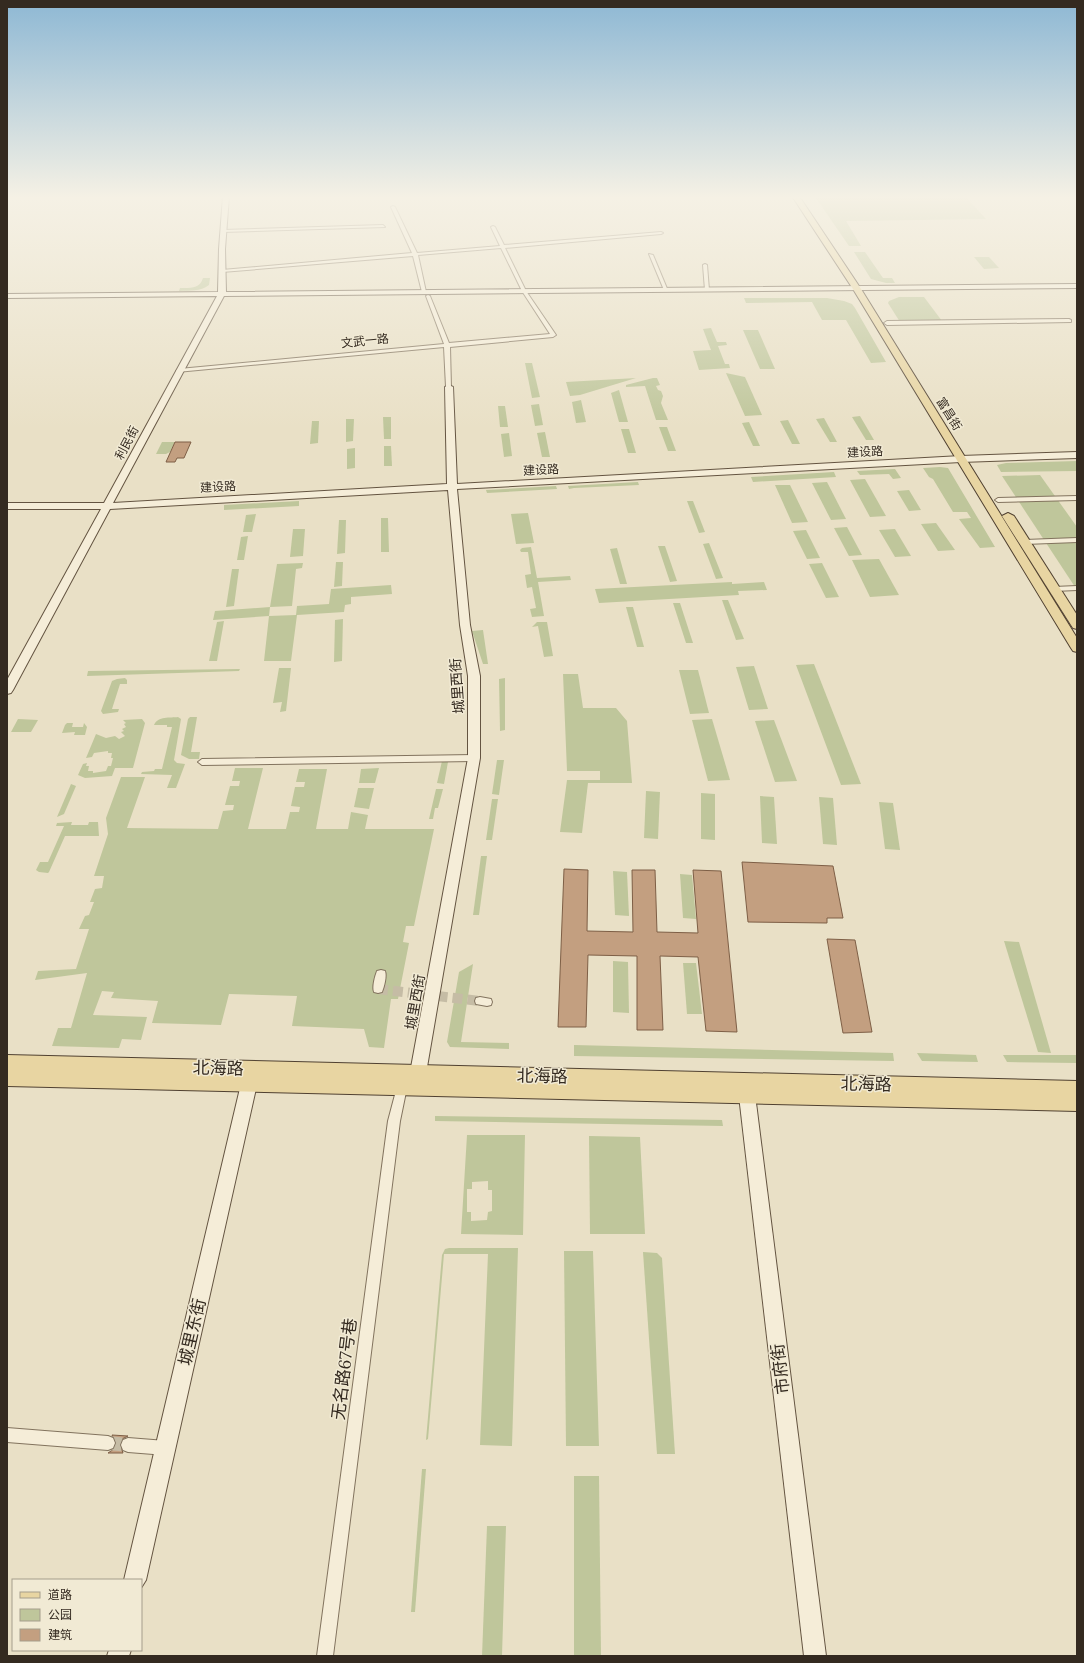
<svg xmlns="http://www.w3.org/2000/svg" width="1084" height="1663" viewBox="0 0 1084 1663" font-family="Lora,'Noto Sans SC',serif">
<rect width="100%" height="100%" fill="#e9e0c6"/>
<!-- green -->
<g fill="#bfc69b" fill-rule="evenodd">
<polygon points="818,196 965,196 986,219 846,221 861,246 849,246 816,198"/>
<polygon points="854,252 865,252 883,278 892,278 895,283 886,283 871,279"/>
<polygon points="974,257 989,257 999,268 984,269"/>
<path d="M 203,278 L 210,278 L 209,285 C 200,292 190,290 179,291 L 180,288 C 190,288 200,289 203,278 Z"/>
<polygon points="899,297 924,297 942,321 900,322 888,303 889,301"/>
<polygon points="744,298 827,298 844,301 852,304 855,308 886,362 871,363 846,320 822,320 812,302 746,303"/>
<polygon points="711,328 717,342 726,342 727,345 718,346 725,364 729,364 730,368 699,370 693,351 711,350 703,329"/>
<polygon points="743,330 758,330 775,369 760,369"/>
<polygon points="525,363 532,363 540,397 532,398"/>
<polygon points="726,373 745,377 762,415 745,416"/>
<polygon points="636,378 580,395 570,396 566,382"/>
<polygon points="653,378 657,378 660,385 656,386 658,390 661,391 663,396 661,403 668,420 656,420 645,386 626,387 626,385"/>
<polygon points="619,390 628,422 619,422 611,393"/>
<polygon points="581,400 586,422 576,423 572,402"/>
<polygon points="539,404 543,425 535,426 531,405"/>
<polygon points="498,406 505,406 508,427 500,427"/>
<polygon points="860,416 874,440 866,440 852,417"/>
<polygon points="383,417 391,417 391,439 384,439"/>
<polygon points="824,418 837,442 830,442 816,419"/>
<polygon points="346,419 354,419 353,441 346,442"/>
<polygon points="788,420 800,444 792,444 780,421"/>
<polygon points="312,421 319,421 318,443 310,444"/>
<polygon points="749,422 760,446 753,446 742,423"/>
<polygon points="659,427 667,427 676,451 668,451"/>
<polygon points="621,429 629,429 636,453 628,453"/>
<polygon points="545,432 550,457 542,457 537,433"/>
<polygon points="509,433 512,456 504,457 501,434"/>
<polygon points="162,442 175,442 170,452 166,454 156,454"/>
<polygon points="384,446 391,446 392,466 384,466"/>
<polygon points="355,448 355,468 347,469 347,449"/>
<polygon points="1077,461 1077,471 1001,472 997,465 1006,463"/>
<polygon points="940,467 948,468 995,547 980,548 959,519 971,518 967,512 953,512 933,479 929,477 923,468"/>
<polygon points="895,469 901,478 893,479 889,474 860,475 857,471"/>
<polygon points="834,472 836,477 753,482 751,477"/>
<polygon points="1040,475 1077,527 1077,590 1002,476"/>
<polygon points="865,479 886,516 870,517 850,480"/>
<polygon points="638,482 639,485 574,488 569,489 568,486"/>
<polygon points="827,482 846,519 831,520 812,483"/>
<polygon points="775,485 790,485 808,522 792,523"/>
<polygon points="556,486 557,489 487,493 486,490"/>
<polygon points="909,490 921,510 909,511 897,491"/>
<polygon points="299,501 299,506 224,510 224,505"/>
<polygon points="687,501 693,501 705,532 699,533"/>
<polygon points="528,513 534,543 516,544 511,514"/>
<polygon points="256,514 252,532 243,532 246,515"/>
<polygon points="381,518 388,518 389,552 381,552"/>
<polygon points="339,520 346,520 345,553 337,554"/>
<polygon points="936,523 955,550 938,551 921,524"/>
<polygon points="847,527 862,555 849,556 834,528"/>
<polygon points="293,529 305,529 303,556 290,557"/>
<polygon points="895,529 911,556 895,557 879,530"/>
<polygon points="806,530 820,558 807,559 793,531"/>
<polygon points="248,536 244,560 237,560 241,537"/>
<polygon points="709,543 723,578 716,579 703,544"/>
<polygon points="658,546 665,546 677,581 670,582"/>
<polygon points="531,547 537,578 570,576 571,580 538,582 544,616 532,617 530,609 536,608 532,587 527,588 525,575 531,574 528,552 521,552 520,550 522,548"/>
<polygon points="617,548 627,584 620,584 610,549"/>
<polygon points="879,559 899,595 870,597 852,560"/>
<polygon points="336,562 343,562 342,586 334,587"/>
<polygon points="303,563 302,568 296,569 292,606 270,607 269,616 296,615 297,606 329,604 331,589 391,585 392,594 351,597 351,604 345,605 344,612 297,615 291,661 264,661 269,616 213,620 215,611 270,607 277,564"/>
<polygon points="822,563 839,597 826,598 809,564"/>
<polygon points="232,569 239,569 234,606 226,607"/>
<polygon points="732,582 732,584 764,582 767,590 738,591 739,595 599,603 595,589"/>
<polygon points="722,600 728,600 744,639 736,640"/>
<polygon points="673,603 680,603 693,643 686,643"/>
<polygon points="626,607 633,607 644,647 637,647"/>
<polygon points="343,619 342,661 334,662 335,620"/>
<polygon points="224,621 217,661 209,661 217,622"/>
<polygon points="537,622 547,622 553,656 544,657 538,626 532,627"/>
<polygon points="483,630 488,664 483,664 472,631"/>
<polygon points="814,664 861,784 841,785 796,665"/>
<polygon points="754,666 768,709 749,710 736,667"/>
<polygon points="279,668 291,668 286,711 280,712 282,702 273,703"/>
<polygon points="240,669 239,671 87,676 88,671"/>
<polygon points="679,670 698,670 709,713 690,714"/>
<polygon points="563,674 578,674 583,708 616,708 627,721 632,783 588,783 582,833 560,832 567,780 600,780 600,771 567,771"/>
<polygon points="125,678 127,680 127,684 120,684 112,709 119,709 118,712 103,714 101,711 112,681 117,679"/>
<polygon points="505,678 505,730 500,731 499,679"/>
<path d="M 178,717 L 181,719 L 174,760 L 177,763 L 185,764 L 176,788 L 167,788 L 172,775 L 141,774 L 142,772 L 154,771 L 155,769 L 162,769 L 172,727 L 167,727 L 167,725 L 154,725 C 158,716 170,718 178,717 Z"/>
<polygon points="190,717 197,717 191,752 200,752 199,759 189,759 181,755 188,719"/>
<polygon points="18,719 38,720 31,732 11,732"/>
<polygon points="142,719 145,723 133,768 115,768 112,776 85,778 78,775 83,764 87,763 86,766 89,766 88,771 93,771 93,773 106,771 108,766 111,766 113,758 111,758 112,753 108,753 108,751 94,753 92,757 86,758 96,734 106,738 115,736 119,739 125,736 121,732 124,731 122,729 126,727 124,724 126,723 123,720"/>
<polygon points="712,719 730,780 708,781 692,720"/>
<polygon points="774,720 797,781 775,782 755,721"/>
<polygon points="67,723 73,723 72,727 83,727 84,723 87,727 85,735 74,735 75,732 62,733 65,725"/>
<polygon points="497,760 504,760 499,795 492,794"/>
<polygon points="442,761 448,762 444,784 437,783"/>
<polygon points="235,768 263,768 248,829 286,829 290,812 299,812 300,807 291,806 295,787 304,787 305,782 296,782 299,769 327,769 316,829 348,829 351,812 368,815 365,829 434,829 414,926 406,926 403,942 409,943 398,999 391,999 384,1048 369,1047 364,1029 292,1026 297,996 229,994 221,1025 152,1023 158,1001 111,998 114,992 102,991 93,1015 147,1017 141,1040 122,1039 119,1048 52,1046 58,1028 71,1028 87,973 35,980 38,971 76,969 89,929 79,929 85,916 89,915 94,902 90,902 95,889 102,888 104,876 94,876 108,834 106,818 121,777 145,777 127,828 218,829 223,811 233,810 234,805 225,805 230,786 239,786 240,781 232,781"/>
<polygon points="379,768 375,783 359,783 361,769"/>
<polygon points="71,784 76,786 64,814 57,817"/>
<polygon points="358,788 374,788 369,809 354,807"/>
<polygon points="436,789 443,789 438,808 435,808 433,819 429,819"/>
<polygon points="646,791 660,792 658,839 644,838"/>
<polygon points="701,793 715,794 715,840 701,839"/>
<polygon points="760,796 774,797 777,844 762,843"/>
<polygon points="819,797 833,798 837,845 823,844"/>
<polygon points="492,799 498,799 492,840 486,840"/>
<polygon points="879,802 893,803 900,850 885,849"/>
<polygon points="72,822 71,825 88,825 89,822 98,822 99,836 65,836 49,872 48,873 39,872 36,870 40,862 48,862 64,826 56,826 57,823"/>
<polygon points="481,856 487,856 479,915 473,915"/>
<polygon points="613,871 627,872 629,916 615,915"/>
<polygon points="680,874 692,875 696,919 683,918"/>
<polygon points="1004,941 1019,942 1051,1053 1038,1052"/>
<polygon points="613,961 628,962 629,1013 613,1012"/>
<polygon points="683,963 696,963 702,1014 687,1014"/>
<polygon points="473,964 461,1042 509,1043 509,1049 450,1047 447,1042 459,972"/>
<polygon points="574,1045 893,1053 894,1061 574,1056"/>
<polygon points="917,1053 976,1055 978,1062 922,1061"/>
<polygon points="1003,1055 1077,1055 1077,1063 1007,1062"/>
<polygon points="435,1116 722,1120 723,1126 435,1121"/>
<path d="M 467,1135 L 525,1135 L 523,1235 L 461,1234 ZM 488,1181 L 488,1190 L 492,1190 L 492,1211 L 488,1212 L 487,1220 L 471,1221 L 471,1212 L 467,1212 L 467,1189 L 472,1189 L 472,1182 Z"/>
<polygon points="589,1136 640,1137 645,1234 590,1234"/>
<polygon points="449,1248 518,1248 512,1446 480,1445 488,1254 444,1254 428,1439 426,1440 442,1255 445,1249"/>
<polygon points="564,1251 593,1251 599,1446 566,1446"/>
<polygon points="643,1252 657,1253 662,1258 675,1454 657,1454"/>
<polygon points="422,1469 426,1469 415,1612 411,1612"/>
<polygon points="574,1476 599,1476 601,1656 574,1656"/>
<polygon points="487,1526 506,1526 502,1656 482,1656"/>
</g>
<!-- building -->
<g fill="#c39f80" stroke="#7e5f46">
<polygon points="175,442 191,442 184,458 177,458 175,462 166,462"/>
<polygon points="742,862 833,866 843,918 827,918 827,923 748,922"/>
<polygon points="564,869 588,870 587,931 633,932 632,870 655,870 657,932 698,933 693,870 721,871 737,1032 706,1031 698,957 660,956 663,1030 637,1030 637,956 588,955 586,1027 558,1027"/>
<polygon points="827,939 855,940 872,1032 843,1033"/>
<polygon points="112,1435 128,1436 122,1439 120,1444 123,1453 108,1453 114,1449 116,1444"/>
</g>
<g fill="none" stroke-linecap="round" stroke-linejoin="round">
<!-- street-tunnel-far1 -->
<polyline stroke="#c5bca5" stroke-width="10" stroke-dasharray="10 5" stroke-linecap="butt" points="378,989 480,1001"/>
<!-- street-tunnel -->
<polyline stroke="#c5bca5" stroke-width="14" stroke-dasharray="14 6" stroke-linecap="butt" points="108,1443 128,1445"/>
<defs>
<g id="street">
<polygon points="393,206 395,207 417,253 500,246 491,227 493,226 495,227 504,245 661,232 663,233 661,234 505,248 526,291 556,335 553,337 450,347 451,388 446,387 444,347 177,372 176,371 179,369 444,344 426,296 428,295 430,296 449,343 550,334 522,291 501,248 418,255 426,292 424,293 422,292 413,256 222,272 220,271 222,270 412,253 391,207"/>
<polygon points="383,225 385,227 223,232 221,231 223,230"/>
<polygon points="649,254 653,255 668,291 664,290"/>
<polygon points="705,264 707,265 709,290 707,291 705,290 703,265"/>
<polygon points="1069,319 1071,320 1071,322 887,325 884,323 887,321"/>
<polygon points="1077,496 1077,500 998,502 995,500 998,498"/>
<polygon points="1077,538 1077,542 1025,544 1022,542 1025,540"/>
<polygon points="1077,586 1077,590 1054,591 1050,589 1054,587"/>
<polygon points="474,755 478,758 474,761 202,765 198,762 202,759"/>
<path d="M 381,970 L 385,971 C 387,976 384,987 382,992 L 378,993 L 374,992 C 372,987 375,976 377,971 Z"/>
<polygon points="480,997 491,999 492,1002 491,1005 487,1006 476,1004 475,1001 476,998"/>
<polygon points="402,1082 406,1084 407,1087 400,1121 333,1656 317,1656 388,1121 397,1087 398,1084"/>
<polygon points="7,1428 108,1436 113,1438 115,1443 113,1448 108,1450 7,1442"/>
<polygon points="128,1438 166,1441 171,1443 173,1448 171,1453 166,1455 128,1452 123,1450 121,1445 123,1440"/>
</g>
<g id="secondary">
<polygon points="223,196 229,196 225,249 226,292 1077,284 1077,288 224,296 113,503 447,484 445,387 449,385 453,387 457,484 961,456 1077,452 1077,458 961,462 457,489 470,625 480,676 480,758 426,1073 424,1078 418,1080 412,1078 410,1073 468,758 468,676 460,625 448,490 110,509 13,690 11,693 7,694 7,680 101,509 7,509 7,503 104,503 217,296 7,298 7,294 218,292 219,249"/>
<polygon points="249,1077 255,1079 257,1084 146,1580 141,1588 141,1580 124,1580 241,1084 243,1079"/>
<polygon points="746,1080 752,1082 754,1087 826,1656 804,1656 738,1087 740,1082"/>
<polygon points="109,1650 131,1650 129,1656 107,1656"/>
</g>
<g id="primary">
<polygon points="792,196 799,196 861,289 1077,638 1077,652 1073,651 1071,648 853,289"/>
<polygon points="1008,513 1014,516 1077,615 1077,629 1073,628 1071,625 1002,516"/>
<polygon points="7,1055 1077,1081 1077,1111 7,1086"/>
</g>
</defs>
<!-- street casing -->
<use href="#street" stroke="#82735e" stroke-width="2"/>
<!-- secondary casing -->
<use href="#secondary" stroke="#645441" stroke-width="2"/>
<!-- primary casing -->
<use href="#primary" stroke="#504131" stroke-width="2"/>
<!-- street -->
<use href="#street" fill="#f5edd8" fill-rule="evenodd"/>
<!-- secondary -->
<use href="#secondary" fill="#f5edd8" fill-rule="evenodd"/>
<!-- primary -->
<use href="#primary" fill="#e8d5a2" fill-rule="evenodd"/>
</g>
<!-- sky -->
<linearGradient id="sky" x2="0" y2="1"><stop stop-color="#8eb8d4"/><stop offset="0.46" stop-color="#f5f1e5"/><stop offset="1" stop-color="#f5f1e5" stop-opacity="0"/></linearGradient>
<rect width="1084" height="429" fill="url(#sky)"/>
<g text-anchor="middle" stroke-width="3" stroke-linejoin="round" paint-order="stroke">
<!-- far-street labels -->
<g font-size="12" fill="#342a20" stroke="#f1ead4">
<text transform="translate(365 341) rotate(-6)" y="4">文武一路</text>
<text transform="translate(949 414) rotate(58)" y="4">富昌街</text>
<text transform="translate(127 443) rotate(-62)" y="4">利民街</text>
<text transform="translate(865 452) rotate(-3)" y="4">建设路</text>
<text transform="translate(541 470) rotate(-3)" y="4">建设路</text>
<text transform="translate(218 487) rotate(-3)" y="4">建设路</text>
</g>
<!-- street labels -->
<g font-size="14" fill="#342a20" stroke="#f1ead4">
<text transform="translate(457 686) rotate(-94)" y="5">城里西街</text>
<text transform="translate(415 1002) rotate(-80)" y="5">城里西街</text>
</g>
<!-- near-street labels -->
<g font-size="17" fill="#342a20" stroke="#f1ead4">
<text transform="translate(218 1068) rotate(1)" y="6">北海路</text>
<text transform="translate(542 1076) rotate(1)" y="6">北海路</text>
<text transform="translate(866 1084) rotate(1)" y="6">北海路</text>
<text transform="translate(192 1332) rotate(-77)" y="6">城里东街</text>
<text transform="translate(344 1369) rotate(-83)" y="6">无名路67号巷</text>
<text transform="translate(780 1369) rotate(-97)" y="6">市府街</text>
</g>
</g>
<!-- border -->
<rect width="1084" height="1663" fill="none" stroke="#342a20" stroke-width="16"/>
<!-- legend -->
<rect x="12" y="1579" width="130" height="72" fill="#f1ead4" stroke="#a59d8c"/>
<rect x="20" y="1592" width="20" height="6" fill="#e8d5a2" stroke="#a59d8c"/>
<text x="48" y="1599" font-size="12" fill="#342a20">道路</text>
<rect x="20" y="1609" width="20" height="12" fill="#bfc69b" stroke="#a59d8c"/>
<text x="48" y="1619" font-size="12" fill="#342a20">公园</text>
<rect x="20" y="1629" width="20" height="12" fill="#c39f80" stroke="#a59d8c"/>
<text x="48" y="1639" font-size="12" fill="#342a20">建筑</text>
</svg>
